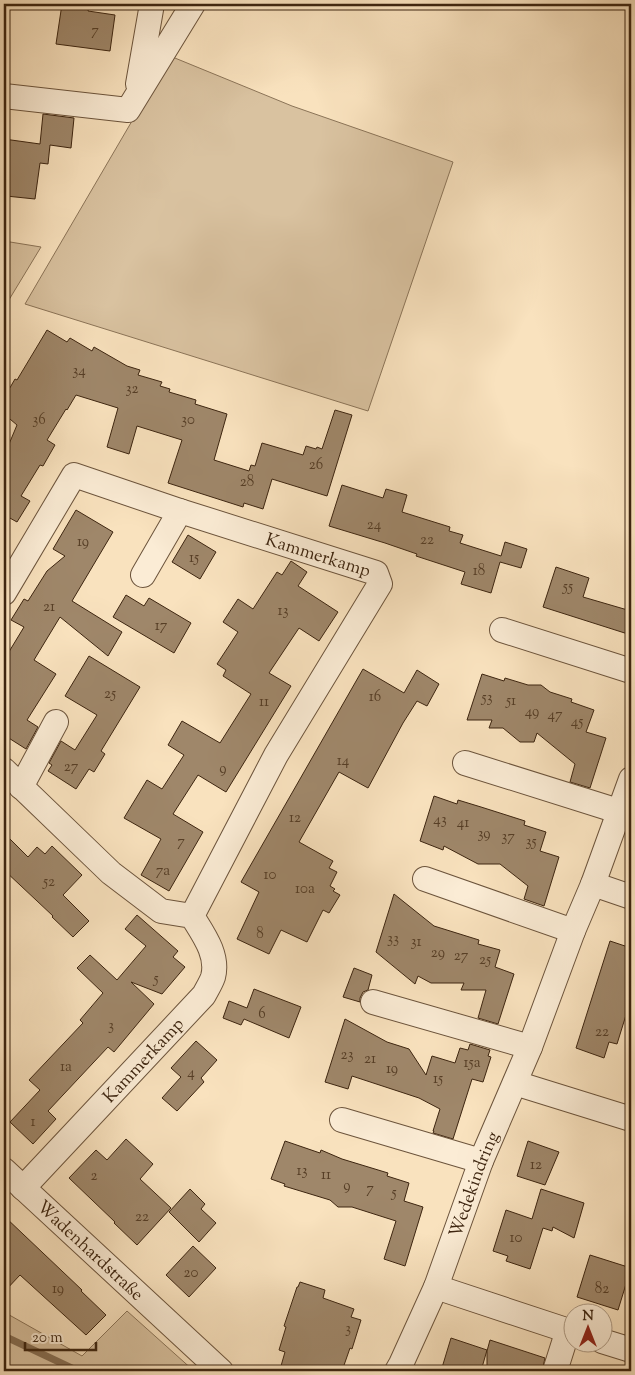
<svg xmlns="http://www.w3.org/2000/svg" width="635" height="1375" viewBox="0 0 635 1375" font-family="'Sorts Mill Goudy',serif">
<rect width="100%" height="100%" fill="#f9e2be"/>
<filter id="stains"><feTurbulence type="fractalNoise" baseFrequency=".004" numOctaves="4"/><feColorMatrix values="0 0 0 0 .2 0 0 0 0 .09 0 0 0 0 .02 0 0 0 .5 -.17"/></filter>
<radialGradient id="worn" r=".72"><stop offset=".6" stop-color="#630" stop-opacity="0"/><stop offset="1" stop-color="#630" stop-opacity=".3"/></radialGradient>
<!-- green -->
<g fill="#d9c2a0" stroke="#8b7458">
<polygon points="170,56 292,106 453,162 368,411 25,304"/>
<polygon points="4,241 41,247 4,308"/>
<polygon points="127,1311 194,1371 4,1371 4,1312 82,1356"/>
</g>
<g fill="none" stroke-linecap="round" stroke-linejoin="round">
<!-- stream -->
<polyline stroke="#877055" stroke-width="7" points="4,1336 78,1371"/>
</g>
<!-- building -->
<g fill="#9f876a" stroke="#3d2510">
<polygon points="62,4 89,4 88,11 115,15 110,51 56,44"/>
<polygon points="43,114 74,118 71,148 50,145 48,164 40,163 35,199 6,196 8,181 4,180 4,139 40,144"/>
<polygon points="47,330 67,342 70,338 92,351 94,347 127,366 140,370 138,375 162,382 160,386 170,389 169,392 196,400 195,404 227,414 214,460 249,471 251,465 255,466 262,443 303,455 306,446 316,449 317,447 322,449 335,410 352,415 327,496 272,479 263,509 244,503 243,507 168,483 182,440 137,426 129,454 107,447 118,408 76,395 67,410 66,409 47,440 55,445 43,466 40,465 21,496 30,501 17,522 8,517 4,525 4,456 17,425 4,414 4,398 15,379 17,380"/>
<polygon points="342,485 383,498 386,489 407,495 402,512 450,527 449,531 463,535 460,543 501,556 505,542 527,549 521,568 500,562 491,593 461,584 465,572 416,556 417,554 385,543 329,526"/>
<polygon points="76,510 113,532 72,601 122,632 108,656 60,617 34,660 56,674 27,720 38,727 26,749 4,735 4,660 24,627 11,620 24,599 28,601 47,571 65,556 53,549"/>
<polygon points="188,535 216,552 200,579 172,562"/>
<polygon points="291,561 307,572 298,586 338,612 319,641 299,628 269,673 291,686 226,792 198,775 173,814 203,832 169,891 141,875 161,839 124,818 147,780 162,789 184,755 168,745 182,721 220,743 251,694 223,676 226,670 217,664 238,632 223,622 238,599 253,609 277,572 282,575"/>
<polygon points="556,567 589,578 583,597 631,611 631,635 543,607"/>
<polygon points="126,595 144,606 149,598 191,623 174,653 113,617"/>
<polygon points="89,656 140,687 101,751 105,754 94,772 89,769 76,789 48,771 52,765 49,763 61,741 75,750 97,715 65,696"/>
<polygon points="363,669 404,693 417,670 439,684 427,706 417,701 403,723 368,788 339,772 299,842 333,861 329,868 337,872 330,886 335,889 333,891 340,895 329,913 323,910 307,942 281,930 269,954 237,939 259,892 241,882"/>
<polygon points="482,674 504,681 505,678 528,685 541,685 550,692 572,699 571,702 594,710 586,732 606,738 590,788 570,782 575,764 537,733 534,742 520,742 503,728 489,728 492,720 467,720"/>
<polygon points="434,796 457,804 458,800 481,807 525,821 524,825 546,832 540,851 559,857 544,906 524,899 528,886 500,864 478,864 444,846 443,850 420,841"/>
<polygon points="4,833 28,857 37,847 45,854 52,846 82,875 63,895 89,921 73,937 52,917 53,916 4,870"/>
<polygon points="394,894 434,926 479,940 478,944 500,950 495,967 514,974 498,1024 478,1018 486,990 461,990 464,983 431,983 418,976 415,984 376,952"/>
<polygon points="137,915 178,951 173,957 185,967 162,994 131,982 154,1004 114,1052 108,1047 48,1111 56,1119 33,1144 10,1122 40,1090 29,1080 83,1023 80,1020 103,993 77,968 90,955 117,980 146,946 125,929"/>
<polygon points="610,941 631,948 631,999 617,1044 609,1042 604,1058 576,1048"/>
<polygon points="354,968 372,975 368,990 363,992 360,998 360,1002 343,997"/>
<polygon points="254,989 301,1007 289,1038 244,1019 241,1025 223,1018 229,1001 247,1008"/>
<polygon points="345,1019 387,1042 409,1049 426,1075 432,1056 455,1063 460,1048 468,1050 470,1044 490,1050 488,1056 491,1057 483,1082 472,1079 453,1139 433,1133 434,1131 433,1131 440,1109 419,1098 352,1076 348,1089 325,1082"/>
<polygon points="196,1041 217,1060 201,1078 204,1082 177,1111 162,1098 181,1077 171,1068"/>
<polygon points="126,1139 153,1164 140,1179 171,1208 137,1245 114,1223 115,1222 69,1178 96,1150 107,1160"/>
<polygon points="285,1141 320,1153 321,1150 342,1159 388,1173 387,1176 409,1183 404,1201 423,1207 405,1266 384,1259 396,1221 352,1207 338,1207 330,1200 284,1186 285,1184 271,1179"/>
<polygon points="528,1141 559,1152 545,1185 517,1176"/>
<polygon points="190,1189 205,1204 201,1209 216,1223 199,1242 169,1212"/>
<polygon points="541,1189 584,1203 574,1238 553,1227 552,1231 543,1228 530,1269 506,1261 508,1256 493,1251 506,1210 532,1219"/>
<polygon points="4,1216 82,1290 81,1291 106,1315 86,1335 20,1275 4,1292"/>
<polygon points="193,1246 216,1268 189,1297 166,1275"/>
<polygon points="590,1255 631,1268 618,1310 577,1297"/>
<polygon points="300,1282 325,1290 323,1298 354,1309 351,1317 361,1320 352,1349 350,1348 342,1371 297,1371 281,1366 285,1352 279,1350 286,1327 284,1326 297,1287 298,1287"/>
<polygon points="451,1338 487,1350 481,1371 441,1371"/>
<polygon points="490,1340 545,1358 542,1371 499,1371 487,1368 487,1351"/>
</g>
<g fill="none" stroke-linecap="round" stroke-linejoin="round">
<defs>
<g id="minor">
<polyline points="138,84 152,4"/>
<polyline points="4,96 128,110 193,4"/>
<polyline points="143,575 180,511"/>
<path id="s1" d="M 4,593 L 74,475 L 180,511 L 376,573 L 380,584 L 276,755 L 192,916"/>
<polyline points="502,630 631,671"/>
<polyline points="465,763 618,811"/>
<path d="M 4,770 L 111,873 L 161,911 L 192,916 C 203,934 219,955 213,977 C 211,983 207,989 204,995 L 23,1188"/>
<polyline points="21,787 56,722"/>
<polyline points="425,879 573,931"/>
<polyline points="593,884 631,897"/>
<polyline points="373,1002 530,1047"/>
<polyline points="515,1083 631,1119"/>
<polyline points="342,1120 481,1161"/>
<path id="s2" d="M 4,1170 L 221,1371"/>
<polyline points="436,1287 572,1332"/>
<polyline points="602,1341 631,1350"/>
<path id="s3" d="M 397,1371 L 401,1364 L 436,1287 L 481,1161 L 530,1047 L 573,931 L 593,884 L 631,779"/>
<polyline points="555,1371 568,1330"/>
</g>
</defs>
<!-- minor casing -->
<use href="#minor" stroke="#6c543c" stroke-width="26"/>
<!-- minor -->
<use href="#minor" stroke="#fbecd5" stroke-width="24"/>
</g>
<g text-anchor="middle" stroke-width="4.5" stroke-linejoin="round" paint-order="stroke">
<!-- number labels -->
<g font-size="15" fill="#563e26">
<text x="95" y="35">7</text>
<text x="79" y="375">34</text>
<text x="132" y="393">32</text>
<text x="39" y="424">36</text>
<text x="188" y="424">30</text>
<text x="316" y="469">26</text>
<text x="247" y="486">28</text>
<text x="374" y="529">24</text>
<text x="427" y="544">22</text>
<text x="83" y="546">19</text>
<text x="194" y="562">15</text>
<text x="479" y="575">18</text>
<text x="568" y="591">55</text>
<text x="49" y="611">21</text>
<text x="283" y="615">13</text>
<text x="161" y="630">17</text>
<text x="110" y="698">25</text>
<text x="375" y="701">16</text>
<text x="487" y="702">53</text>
<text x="511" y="705">51</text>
<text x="264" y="706">11</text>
<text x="532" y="716">49</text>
<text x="555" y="719">47</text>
<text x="577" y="726">45</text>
<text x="343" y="765">14</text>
<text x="71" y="771">27</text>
<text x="223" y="773">9</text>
<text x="295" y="822">12</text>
<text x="440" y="824">43</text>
<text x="463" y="827">41</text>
<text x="484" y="838">39</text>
<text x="508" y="841">37</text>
<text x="181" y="846">7</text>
<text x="531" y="846">35</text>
<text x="163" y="875">7a</text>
<text x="270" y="879">10</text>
<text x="49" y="886">52</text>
<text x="305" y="893">10a</text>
<text x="260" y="938">8</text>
<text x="393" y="943">33</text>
<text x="416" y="946">31</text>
<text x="438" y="957">29</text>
<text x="461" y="960">27</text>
<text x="485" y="964">25</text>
<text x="156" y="983">5</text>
<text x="262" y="1018">6</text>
<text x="111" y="1030">3</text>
<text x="602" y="1036">22</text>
<text x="347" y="1059">23</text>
<text x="370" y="1063">21</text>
<text x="472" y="1067">15a</text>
<text x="66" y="1071">1a</text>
<text x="392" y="1073">19</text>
<text x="191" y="1077">4</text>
<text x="438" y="1083">15</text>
<text x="33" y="1126">1</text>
<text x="536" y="1169">12</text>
<text x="302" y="1175">13</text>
<text x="326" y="1179">11</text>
<text x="94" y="1180">2</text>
<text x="347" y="1190">9</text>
<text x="370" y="1193">7</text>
<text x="394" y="1197">5</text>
<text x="142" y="1221">22</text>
<text x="516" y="1242">10</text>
<text x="191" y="1277">20</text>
<text x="58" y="1293">19</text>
<text x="602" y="1293">82</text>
<text x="348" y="1333">3</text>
</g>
<!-- street labels -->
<g font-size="18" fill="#3d2510" stroke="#fbecd5">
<text dy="6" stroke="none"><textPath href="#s1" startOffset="394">Kammerkamp</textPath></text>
<text transform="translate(143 1060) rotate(-47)" y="6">Kammerkamp</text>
<text dy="6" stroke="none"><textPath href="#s3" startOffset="202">Wedekindring</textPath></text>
<text dy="6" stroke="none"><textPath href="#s2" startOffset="118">Wadenhardstraße</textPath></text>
</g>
</g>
<!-- margin -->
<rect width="635" height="1375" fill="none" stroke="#f9e2be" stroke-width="20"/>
<rect x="5" y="5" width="625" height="1365" fill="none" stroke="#3d2510" stroke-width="2.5"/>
<rect x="10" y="10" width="615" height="1355" fill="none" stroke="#3d2510"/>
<!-- north arrow -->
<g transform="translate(588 1328)"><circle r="24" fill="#fbecd5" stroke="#af9c86"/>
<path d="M0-4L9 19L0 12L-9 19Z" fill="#8f2418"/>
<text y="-8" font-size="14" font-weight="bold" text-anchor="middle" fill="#3d2510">N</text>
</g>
<!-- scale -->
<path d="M25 1342v8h71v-8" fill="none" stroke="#3d2510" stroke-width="2.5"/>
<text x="32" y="1342" font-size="15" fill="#3d2510" stroke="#fbecd5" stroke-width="4" paint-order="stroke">20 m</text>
<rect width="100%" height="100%" filter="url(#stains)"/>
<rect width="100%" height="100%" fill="url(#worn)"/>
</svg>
